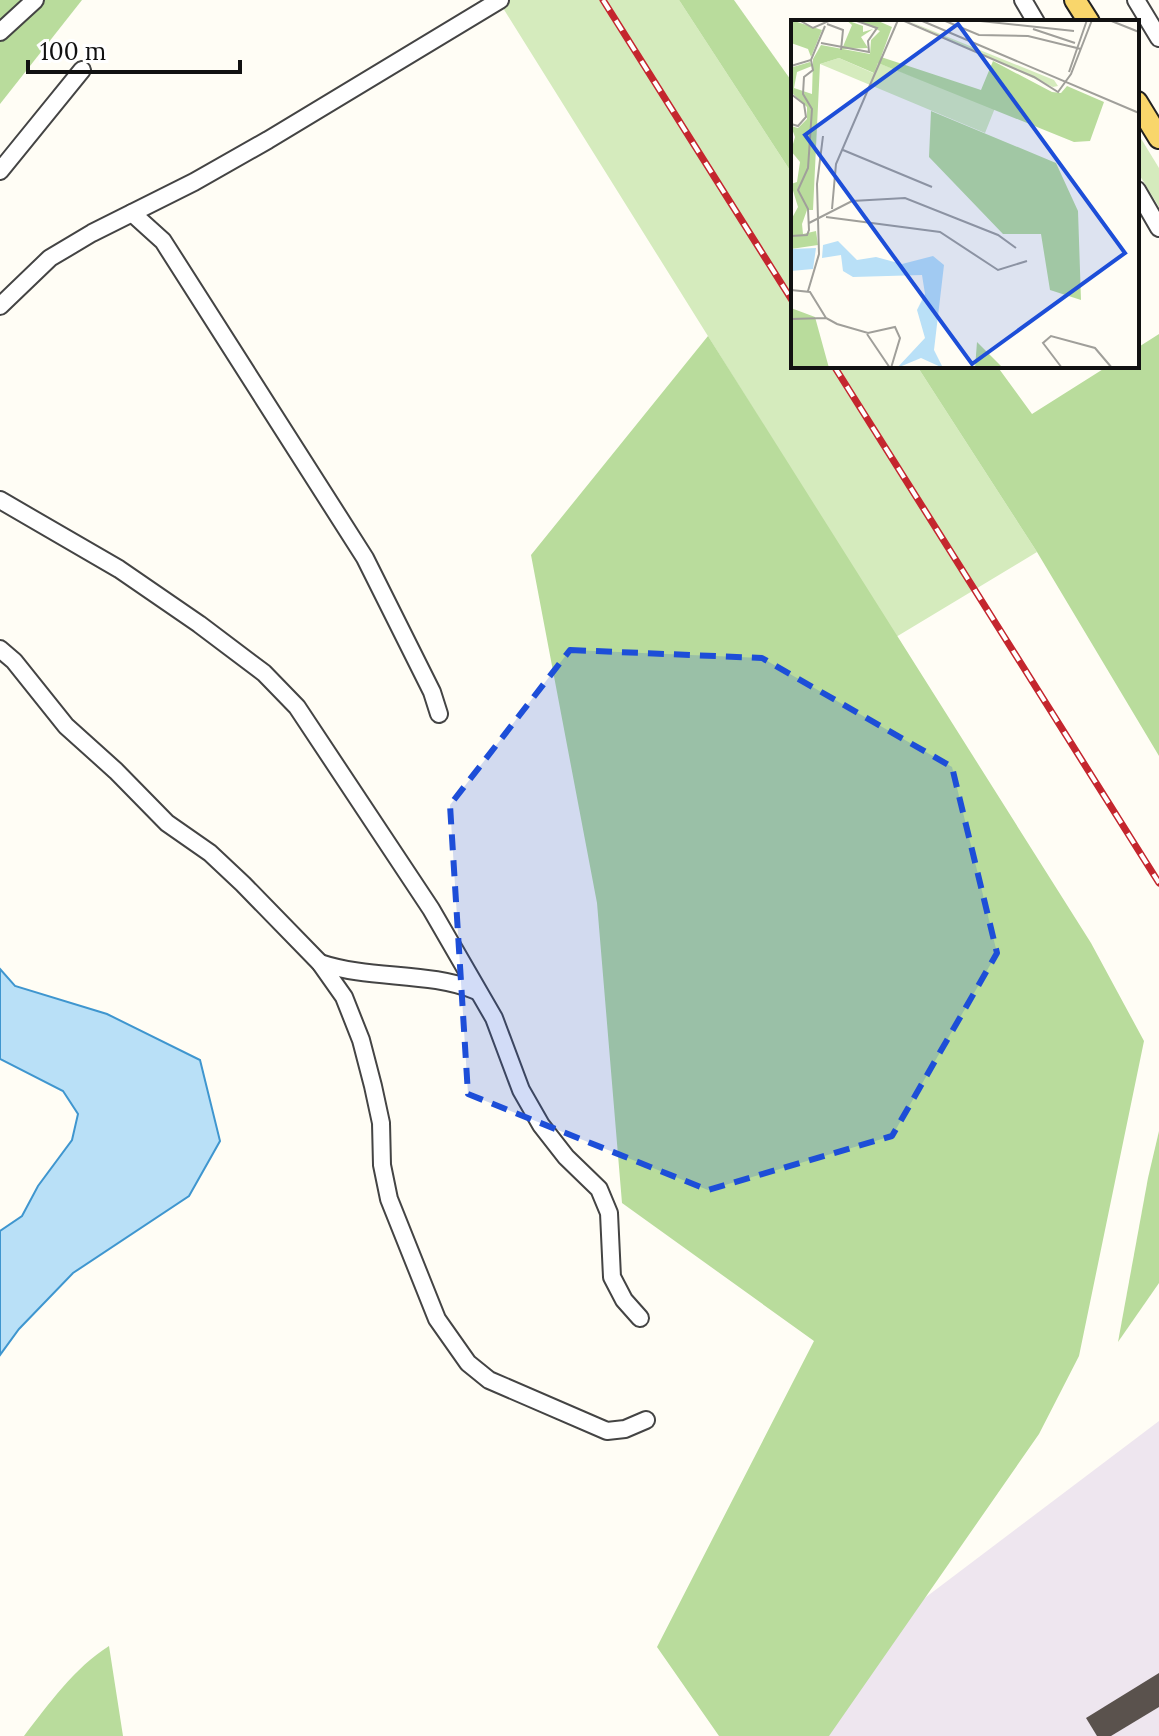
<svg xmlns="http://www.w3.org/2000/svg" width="1159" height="1736" viewBox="0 0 1159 1736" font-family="Lora,serif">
<rect width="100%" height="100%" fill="#fffdf5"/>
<!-- industrial -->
<polygon fill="#eee6ef" points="1159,1421 1159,1736 742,1736"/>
<!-- green -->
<g fill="#d5ebbd">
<polygon points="498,0 679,0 793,175 793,366 917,366 1037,552 896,637"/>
<polygon points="1137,132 1159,168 1159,207 1137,171"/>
</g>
<!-- forest -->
<g fill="#b9dc9c">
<polygon points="0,0 82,0 0,104"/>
<polygon points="679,0 734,0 793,83 793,175"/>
<polygon points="1159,334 1159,756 1037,552 917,366 997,366 1032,414 1108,366 1137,366 1137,348"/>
<polygon points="708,336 1091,943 1144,1041 1079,1356 1039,1434 829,1736 719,1736 657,1647 814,1341 622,1203 597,903 531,555"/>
<polygon points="1159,1131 1159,1283 1118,1342 1148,1178"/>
<path d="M 109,1646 L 123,1736 L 24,1736 C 48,1705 75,1667 109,1646 Z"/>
</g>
<!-- water -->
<polygon fill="#b9e0f7" stroke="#3f96cf" stroke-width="2" points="0,969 15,986 107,1014 200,1060 220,1141 189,1196 73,1273 19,1329 0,1355 0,1231 22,1216 38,1186 72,1140 78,1114 63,1091 0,1059"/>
<!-- building -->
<polygon fill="#5a524d" points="1159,1673 1159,1707 1111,1736 1097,1736 1086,1718"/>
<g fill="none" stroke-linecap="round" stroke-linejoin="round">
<defs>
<g id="minor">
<polyline points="1023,0 1036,22"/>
<polyline points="1136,0 1159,38"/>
<polyline points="0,32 35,0"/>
<polyline points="0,171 82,70"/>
<polyline points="1137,190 1159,228"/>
<polyline points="132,213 163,241 365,558 432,692 439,714"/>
<polyline points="0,306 50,258 92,233 194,182 268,140 500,0"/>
<polyline points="0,500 119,569 199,624 264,673 297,707 431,909 494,1018 521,1090 541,1125 566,1157 599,1189 609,1213 612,1277 624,1300 640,1318"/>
<polyline points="0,649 14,661 66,726 116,771 167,823 210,853 243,884 320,963 344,997 361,1040 373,1086 381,1123 382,1165 389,1199 437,1319 468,1363 489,1380 607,1431 625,1429 646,1420"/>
<path d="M 320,963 C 371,980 428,971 477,991"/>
</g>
<g id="major">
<polyline points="1075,0 1089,22"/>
<polyline points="1137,102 1159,138"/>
</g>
</defs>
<!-- minor casing -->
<use href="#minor" stroke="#444" stroke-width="20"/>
<!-- major casing -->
<use href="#major" stroke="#222" stroke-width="24"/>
<!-- minor -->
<use href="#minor" stroke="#fff" stroke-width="16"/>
<!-- major -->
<use href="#major" stroke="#f9d66b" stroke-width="20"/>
<defs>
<g id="rail">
<polyline points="603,0 793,302"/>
<polyline points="834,366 1159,883"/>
</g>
</defs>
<!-- rail casing -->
<use href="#rail" stroke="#c4262e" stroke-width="7"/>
<!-- rail -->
<use href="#rail" stroke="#fff" stroke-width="4" stroke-dasharray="12" stroke-linecap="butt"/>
</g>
<!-- marked area -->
<path fill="#1d4ed8" fill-opacity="0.2" stroke="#1d4ed8" stroke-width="6" stroke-dasharray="16 10" stroke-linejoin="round" d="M 570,650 L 762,658 L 952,767 L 997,953 L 892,1136 L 708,1190 L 468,1094 L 450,805 Z"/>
<!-- overview -->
<g transform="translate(791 20)">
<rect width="348" height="348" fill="#fffdf5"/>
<path d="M 115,0 L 263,60 L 267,66 L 262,67 ZM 48,38 L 82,53 L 87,43 L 204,88 L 194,113 L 29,44 Z" fill="#d5ebbd"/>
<path d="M 0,0 L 31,10 L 20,37 L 17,29 L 0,23 ZM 55,0 L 72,6 L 72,12 L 82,9 L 70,17 L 77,28 L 51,29 L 61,5 ZM 66,0 L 85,0 L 101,7 L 90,37 L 190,70 L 202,41 L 261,72 L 270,73 L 276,66 L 313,82 L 299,121 L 283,122 L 87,43 L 83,53 L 48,38 L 29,44 L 22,190 L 16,190 L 11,204 L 12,214 L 25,211 L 27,225 L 0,229 L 0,200 L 7,187 L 0,164 L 6,162 L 9,142 L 0,131 L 4,117 L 0,106 L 7,108 L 16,99 L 16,87 L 0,72 L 2,47 L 19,42 L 21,46 L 6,52 L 3,68 L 21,74 L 22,39 L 30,25 L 79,34 L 80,20 L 89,11 ZM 140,91 L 265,143 L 287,191 L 290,280 L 259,270 L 250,214 L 212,214 L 138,137 ZM 0,288 L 24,297 L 38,348 L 0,348 ZM 186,322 L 212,348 L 184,348 Z" fill="#b9dc9c"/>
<path d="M 47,221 L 66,240 L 85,237 L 111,244 L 142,236 L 153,245 L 143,330 L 152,348 L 130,338 L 106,348 L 134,318 L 126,290 L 134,274 L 131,255 L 62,257 L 52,251 L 50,235 L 31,238 L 32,225 ZM 25,228 L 22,249 L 0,251 L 0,229 Z" fill="#b9e0f7"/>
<path fill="none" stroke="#a09f9a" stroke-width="2" d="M 8,0 L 22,8 L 40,0M 111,0 L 243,57 L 267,72 L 280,54 L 301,0M 129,0 L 348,93M 152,0 L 188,15 L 237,16 L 290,29M 180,0 L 283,11M 318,0 L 348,12M 36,4 L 52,10 L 50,30M 242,9 L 284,23M 30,23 L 78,32 L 77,21 L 86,8 L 63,0M 0,46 L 20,40 L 34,6M 278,52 L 296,0M 0,74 L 13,84 L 15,97 L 7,106 L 0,104M 52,130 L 141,167M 41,189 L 45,144 L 107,0M 35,197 L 149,212 L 207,250 L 236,241M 18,203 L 61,181 L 114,178 L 207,215 L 225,228M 0,216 L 16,215 L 18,210 L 17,189 L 7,170 L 17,148 L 21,89 L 12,74 L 13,57 L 22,50 L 20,40M 0,270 L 19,272 L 35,298 L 46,304 L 77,313 L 104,307 L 109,318 L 100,348M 17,271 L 28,234 L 26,164 L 32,116M 0,299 L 35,298M 76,314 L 99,348M 271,348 L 252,323 L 260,316 L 304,328 L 321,348"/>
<path fill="#1d4ed8" fill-opacity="0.15" stroke="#1d4ed8" stroke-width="4" d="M 167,4 L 334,233 L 181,344 L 14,115 Z"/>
<rect width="348" height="348" fill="none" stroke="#111" stroke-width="4"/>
</g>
<!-- scale -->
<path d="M28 60v12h212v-12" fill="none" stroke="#111111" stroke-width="4"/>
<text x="40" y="60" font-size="24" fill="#111111" stroke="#ffffff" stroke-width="6" paint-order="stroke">100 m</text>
</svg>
